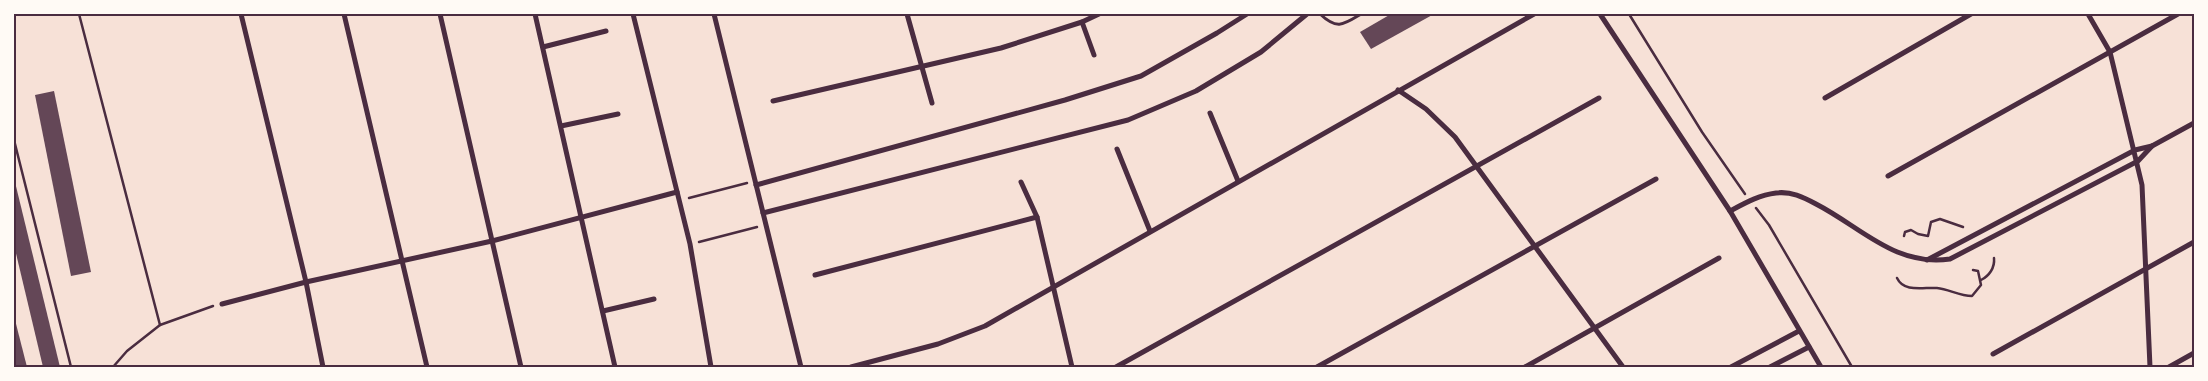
<svg xmlns="http://www.w3.org/2000/svg" width="2208" height="381" viewBox="0 0 2208 381" font-family="Figtree,sans-serif">
<rect width="100%" height="100%" fill="#f7e1d7"/>
<!-- building -->
<g fill="#644757">
<polygon points="1391,14 1434,14 1371,49 1360,32"/>
<polygon points="54,91 91,272 71,276 35,95"/>
<polygon points="14,178 60,367 43,367 14,245"/>
<polygon points="14,316 27,367 14,367"/>
</g>
<g fill="none" stroke-linecap="round" stroke-linejoin="round">
<!-- path -->
<g stroke="#4a2c40" stroke-width="2.5">
<polyline points="79,14 160,325"/>
<polyline points="1629,14 1702,132 1745,194"/>
<polyline points="14,140 71,367"/>
<polyline points="689,198 747,183"/>
<polyline points="1756,208 1769,225 1852,367"/>
<polyline points="1904,236 1905,232 1911,230 1918,234 1928,236 1931,222 1940,219 1963,227"/>
<polyline points="699,242 757,227"/>
<path d="M 1897,278 C 1904,293 1924,287 1937,288 C 1949,289 1959,296 1972,296 L 1981,285 L 1978,271 L 1973,270"/>
<path d="M 1981,280 C 1989,276 1995,268 1994,258"/>
<polyline points="113,367 127,351 160,325 213,306"/>
</g>
<!-- service -->
<path stroke="#4a2c40" stroke-width="3" d="M 1320,14 C 1337,30 1343,25 1361,14"/>
<!-- minor -->
<g stroke="#4a2c40" stroke-width="5">
<polyline points="241,14 306,282 323,367"/>
<polyline points="344,14 427,367"/>
<polyline points="440,14 521,367"/>
<polyline points="535,14 615,367"/>
<polyline points="633,14 690,244 711,367"/>
<polyline points="714,14 801,367"/>
<polyline points="907,14 932,103"/>
<polyline points="1600,14 1730,211 1821,367"/>
<polyline points="2088,14 2110,52 2142,185 2150,367"/>
<polyline points="1082,22 1094,55"/>
<polyline points="543,47 606,31"/>
<polyline points="1398,90 1426,109 1455,137 1623,367"/>
<polyline points="1825,98 1971,14"/>
<polyline points="773,101 1001,48 1082,22 1099,14"/>
<polyline points="1210,113 1238,181"/>
<polyline points="561,126 618,114"/>
<polyline points="1117,149 1150,231"/>
<polyline points="1888,176 2178,14"/>
<polyline points="1021,182 1037,217 1072,367"/>
<polyline points="756,185 1065,100 1141,76 1217,33 1247,14"/>
<path d="M 1730,211 C 1745,203 1759,195 1776,193 C 1791,191 1803,197 1816,204 C 1861,227 1895,267 1950,259 L 2138,161 L 2152,146"/>
<polyline points="763,213 1128,120 1196,91 1261,52 1307,14"/>
<polyline points="1927,260 2135,150 2152,146 2194,123"/>
<polyline points="815,275 1037,217"/>
<polyline points="222,304 306,282 492,241 677,192"/>
<polyline points="603,311 654,299"/>
<polyline points="1993,354 2194,242"/>
<polyline points="851,367 938,344 985,326 1534,14"/>
<polyline points="1116,367 1599,98"/>
<polyline points="1317,367 1656,179"/>
<polyline points="1525,367 1719,258"/>
<polyline points="1731,367 1799,331"/>
<polyline points="1770,367 1809,347"/>
<polyline points="2169,367 2194,353"/>
</g>
</g>
<!-- border -->
<rect width="2208" height="381" fill="none" stroke="#fffaf5" stroke-width="30"/>
<rect x="15" y="15" width="2178" height="351" fill="none" stroke="#4a2c40" stroke-width="2"/>
</svg>
